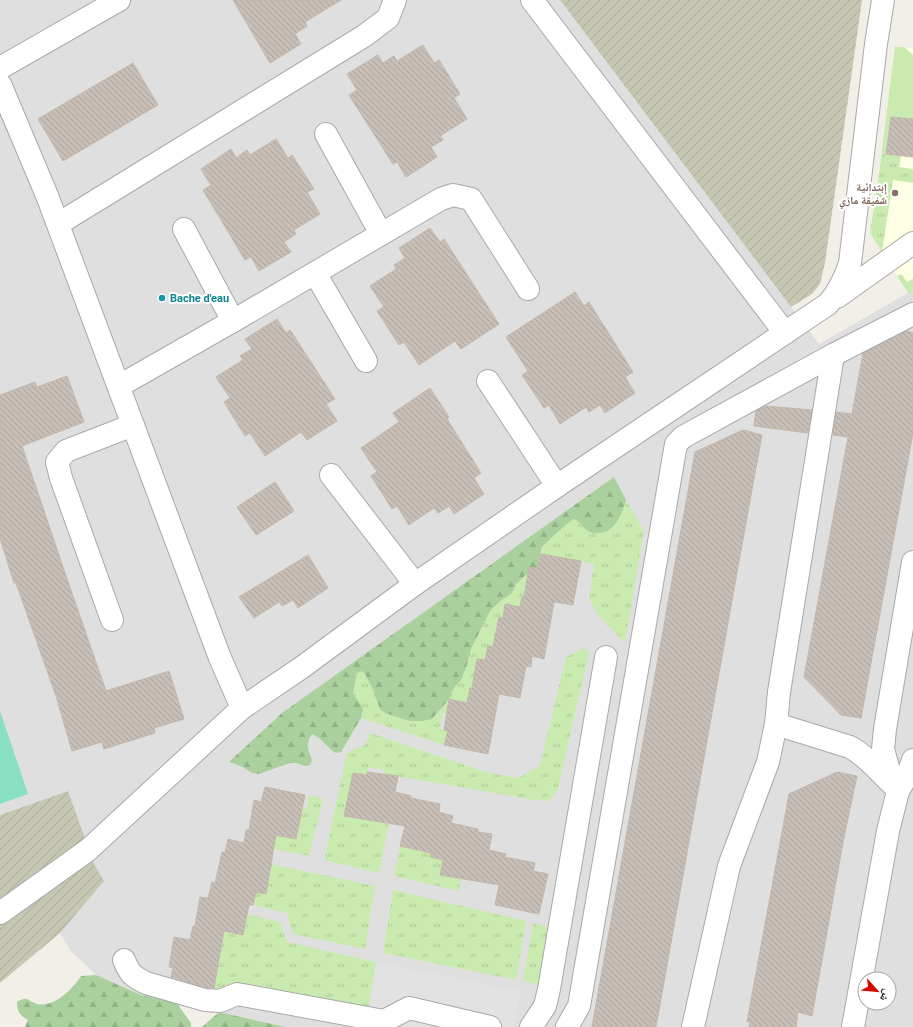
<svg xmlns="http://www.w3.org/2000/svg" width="913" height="1027" viewBox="0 0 913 1027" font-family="Roboto,'Noto Naskh Arabic',sans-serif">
<defs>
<pattern id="construction-furrows" width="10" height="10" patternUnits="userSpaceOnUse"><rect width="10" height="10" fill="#c6c7b3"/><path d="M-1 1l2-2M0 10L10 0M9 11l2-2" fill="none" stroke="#aaab9a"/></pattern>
<pattern id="grass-tufts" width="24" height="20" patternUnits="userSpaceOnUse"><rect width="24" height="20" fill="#caebaf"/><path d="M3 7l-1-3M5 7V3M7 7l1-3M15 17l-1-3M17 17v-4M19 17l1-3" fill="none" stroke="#adc996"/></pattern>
<pattern id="forest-firs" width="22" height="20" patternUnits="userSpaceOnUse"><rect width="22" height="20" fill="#aad19d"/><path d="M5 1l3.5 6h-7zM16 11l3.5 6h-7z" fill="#92b387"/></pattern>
<pattern id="building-back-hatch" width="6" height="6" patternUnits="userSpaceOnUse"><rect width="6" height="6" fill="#c7bfb7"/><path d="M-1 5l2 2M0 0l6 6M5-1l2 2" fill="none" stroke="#aba49d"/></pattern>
</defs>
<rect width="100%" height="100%" fill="#f2efe8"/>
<!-- residential -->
<path fill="#e0dfdf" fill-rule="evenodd" d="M 0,0 L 560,0 L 819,344 L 913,290 L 913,1027 L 285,1027 L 141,995 L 96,975 L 70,950 L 60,933 L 103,881 L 95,866 L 68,791 L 0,815 ZM 865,979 L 889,979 L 889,1003 L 865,1003 Z"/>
<!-- education -->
<polygon fill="#feffe4" points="895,47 913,48 913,290 908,293 870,233 882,153"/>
<!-- construction -->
<g fill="url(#construction-furrows)">
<polygon points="560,0 862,0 825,263 820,284 812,294 791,307"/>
<polygon points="68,791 95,866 104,881 60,933 0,983 0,815"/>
</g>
<!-- grass -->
<g fill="url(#grass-tufts)">
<polygon points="882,153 901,156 899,167 913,169 913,183 893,180 882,252 870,233"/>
<polygon points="901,274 907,282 913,279 913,293 908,293 897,276"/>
<path d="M 626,500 L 644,531 L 625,643 L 599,616 L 589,599 L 594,564 L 541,554 C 544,539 562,527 573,519 L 578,520 L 584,528 L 610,530 L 616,524 Z"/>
<polygon points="528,573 524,597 522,597 520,607 505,604 503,618 499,617 495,633 504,635 500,649 488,646 485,660 477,659 472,688 470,688 467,703 447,713 443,713 439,729 448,731 444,745 361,718 363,709 353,693 357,673 363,671 372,687 380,709 385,713 409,721 438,713 444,705 449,699 454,688 460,680 467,665 471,649 490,611 499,602 512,593 516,584"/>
<polygon points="584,648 589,653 558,789 549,801 534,800 384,774 384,770 368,767 367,775 353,773 344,815 389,823 379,873 324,860 347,753 365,745 370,733 489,773 518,778 540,766 566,657"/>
<polygon points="309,795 323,799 309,856 273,849 276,835 296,839 303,808 307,808"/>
<polygon points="400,846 431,853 430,857 443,860 461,878 459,891 394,876"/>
<polygon points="271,864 375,886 365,949 293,934 287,913 253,905 256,892"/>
<polygon points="393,890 526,921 516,980 383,953"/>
<polygon points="247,914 280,922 287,942 376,962 369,1009 213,992 223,931 243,935"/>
<polygon points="533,923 552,928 541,985 523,981"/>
</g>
<!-- forest -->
<g fill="url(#forest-firs)">
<path d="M 614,477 L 626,500 C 621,515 616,533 597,533 C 596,533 591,533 591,532 C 583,530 581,521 573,519 L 553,536 L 542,547 L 537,568 L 528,573 L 516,584 L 512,593 L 499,602 L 490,611 L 471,649 L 467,665 L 461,680 L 454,688 L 449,699 L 432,719 L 422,721 L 409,721 L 385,713 L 380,709 L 372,687 L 363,671 L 357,673 L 353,693 L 363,709 L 361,718 L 341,752 L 336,753 C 327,748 322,738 312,734 C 305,745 308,748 312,760 L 310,765 L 305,766 L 296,763 L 290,763 L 259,774 L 252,773 L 243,767 L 229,762 L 282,713 Z"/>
<path d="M 96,975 L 141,995 L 176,1002 L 191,1023 L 191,1027 L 25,1027 L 28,1020 C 20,1016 17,1011 17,1002 C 28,995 27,1001 37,1004 C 54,1008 73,989 81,976 Z"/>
<polygon points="219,1012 285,1027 202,1027"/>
</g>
<!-- garden -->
<polygon fill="#caebaf" points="895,47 904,47 913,55 913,119 886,154 882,153 882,149"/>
<!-- pitch -->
<polygon fill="#87e0c2" points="0,711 28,794 0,804"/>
<!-- parking -->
<polygon fill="#e2e2e2" points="376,962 521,991 513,1027 366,1027"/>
<!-- building -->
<g fill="url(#building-back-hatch)" stroke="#c4b7aa">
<polygon points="233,0 341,0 305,22 307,26 295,34 301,44 270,63"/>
<polygon points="423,45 434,63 439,60 460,94 454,98 467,119 440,136 443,140 431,147 437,157 406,177 397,162 393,164 349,95 357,90 347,74 378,55 383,63 394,56 397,61"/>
<polygon points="133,63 158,105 63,161 38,119"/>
<polygon points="891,117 913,119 913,157 886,154"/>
<polygon points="276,139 288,158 292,155 314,189 307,192 320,214 294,230 296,234 284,242 291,252 259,271 251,257 245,260 203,190 211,185 201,169 231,149 236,158 247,150 250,155"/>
<polygon points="430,228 440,242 444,239 499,324 461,349 455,341 419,365 404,342 399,345 377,311 384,307 370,286 396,269 394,265 405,258 399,248"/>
<polygon points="575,292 584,306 589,302 633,372 625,377 635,393 605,413 600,405 589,412 586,407 560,424 549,405 544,408 522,375 528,371 506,337"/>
<polygon points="277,319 286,333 290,330 335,399 326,404 337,421 307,440 301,432 265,456 250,433 245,436 224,402 230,398 216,377 243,360 240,356 252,349 245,339"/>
<polygon points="907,331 913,333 913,433 861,718 841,715 804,677 848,437 833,435 836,412 852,414 863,353"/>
<polygon points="67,376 84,422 22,446 64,570 106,691 169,671 184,719 154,728 155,733 104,749 102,742 72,751 56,696 16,583 14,583 0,538 0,395 35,382 37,387"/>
<polygon points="430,388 449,417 447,419 481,473 474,478 484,494 454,514 449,506 438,513 434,508 409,525 397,506 392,509 371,476 377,472 361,448 399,422 393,413"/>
<polygon points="766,406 812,410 808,433 754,426 756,411"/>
<polygon points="743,430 762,435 738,567 656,1027 592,1027 695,452"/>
<polygon points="275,482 294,511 256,535 237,507"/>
<polygon points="541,554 581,561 573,605 554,602 544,659 532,656 531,667 526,666 520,698 499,694 488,754 444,745 448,731 444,730 449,699 467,703 470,688 472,688 477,659 485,660 488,646 493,647 499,617 503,618 505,604 520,607 522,597 524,597 529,567 537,568"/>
<polygon points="308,555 328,588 298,608 293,600 282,606 279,602 254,618 239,597"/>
<polygon points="367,772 398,776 395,792 411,796 411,798 440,804 439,812 453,816 451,823 478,829 478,832 492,834 489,850 506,854 505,857 535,863 533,871 548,874 539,914 495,905 499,885 440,875 443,860 430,857 431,853 400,846 405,826 344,816 353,773 367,775"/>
<polygon points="837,772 857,776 844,837 812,1016 798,1012 796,1027 749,1027 750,1022 747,1022 789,794"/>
<polygon points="265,787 305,795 296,839 276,835 266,894 256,892 253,905 249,905 243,935 224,931 214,988 207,988 171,977 173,968 169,967 174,937 190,940 193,926 195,926 200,897 208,898 212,882 215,883 222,852 225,853 228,839 244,843 246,830 249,830 254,800 261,802"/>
</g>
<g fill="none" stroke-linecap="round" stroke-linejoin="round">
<defs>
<g id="minor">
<polyline points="532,0 785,333"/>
<polyline points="0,68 119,0"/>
<polyline points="0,84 48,198 220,658 242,708"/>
<polyline points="326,134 381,234"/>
<polyline points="58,224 364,36 388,18 395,0"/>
<polyline points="184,229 233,321"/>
<polyline points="315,273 366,361"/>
<polyline points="837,297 913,243"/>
<polyline points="488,381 557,486"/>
<polyline points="119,386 233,321 441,199 453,195 471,199 528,289"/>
<polyline points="331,475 415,584"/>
<polyline points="112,620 61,478 57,462 66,451 133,425"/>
<path d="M 776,724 L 850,747 C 867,756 878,771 892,784"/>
<polyline points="898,791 889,771 883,749 885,729 913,562"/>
<path d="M 0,913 L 88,850 L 242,708 L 301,668 L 415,584 L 557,486 L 828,304 C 839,291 845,279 850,263 L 876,44 L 883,0"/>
<path d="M 124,960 C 130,974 132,976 146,983 L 205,1000 L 220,1001 L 237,994 L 384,1021 L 409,1008 L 490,1027"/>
<polyline points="531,1027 545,1006 549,989 606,657"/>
<polyline points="567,1027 579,1006 676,444 683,437 833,355 913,314"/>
<polyline points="693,1027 729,866 768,762 776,724 779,692 833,355"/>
<polyline points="853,1027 888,831 898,791 908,774 913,760"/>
</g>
</defs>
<!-- minor casing -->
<use href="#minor" stroke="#a9a9a9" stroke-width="24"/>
<!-- minor -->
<use href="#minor" stroke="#fff" stroke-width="22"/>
</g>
<!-- markers -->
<circle fill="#8d6e63" stroke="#fff" stroke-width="1.5" cx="895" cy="193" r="4"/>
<circle fill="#0f9aa8" stroke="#fff" stroke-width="1.5" cx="162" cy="298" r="4"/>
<g text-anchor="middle" stroke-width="4" stroke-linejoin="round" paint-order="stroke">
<!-- education labels -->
<g font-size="11" font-weight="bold" fill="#785e54" stroke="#fff" text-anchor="end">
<text x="887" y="191">إبتدائية<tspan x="887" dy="13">شفيقة مازي</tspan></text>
</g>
<!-- culture labels -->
<g font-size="11" font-weight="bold" fill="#0d838f" stroke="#fff" text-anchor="start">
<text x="170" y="302">Bache d'eau</text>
</g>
</g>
<!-- north arrow -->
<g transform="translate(877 991) rotate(117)"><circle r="19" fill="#ffffff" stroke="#a7a7a7"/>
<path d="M0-3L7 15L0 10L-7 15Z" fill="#d30900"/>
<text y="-6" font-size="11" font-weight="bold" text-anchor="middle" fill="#222222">ش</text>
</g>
</svg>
